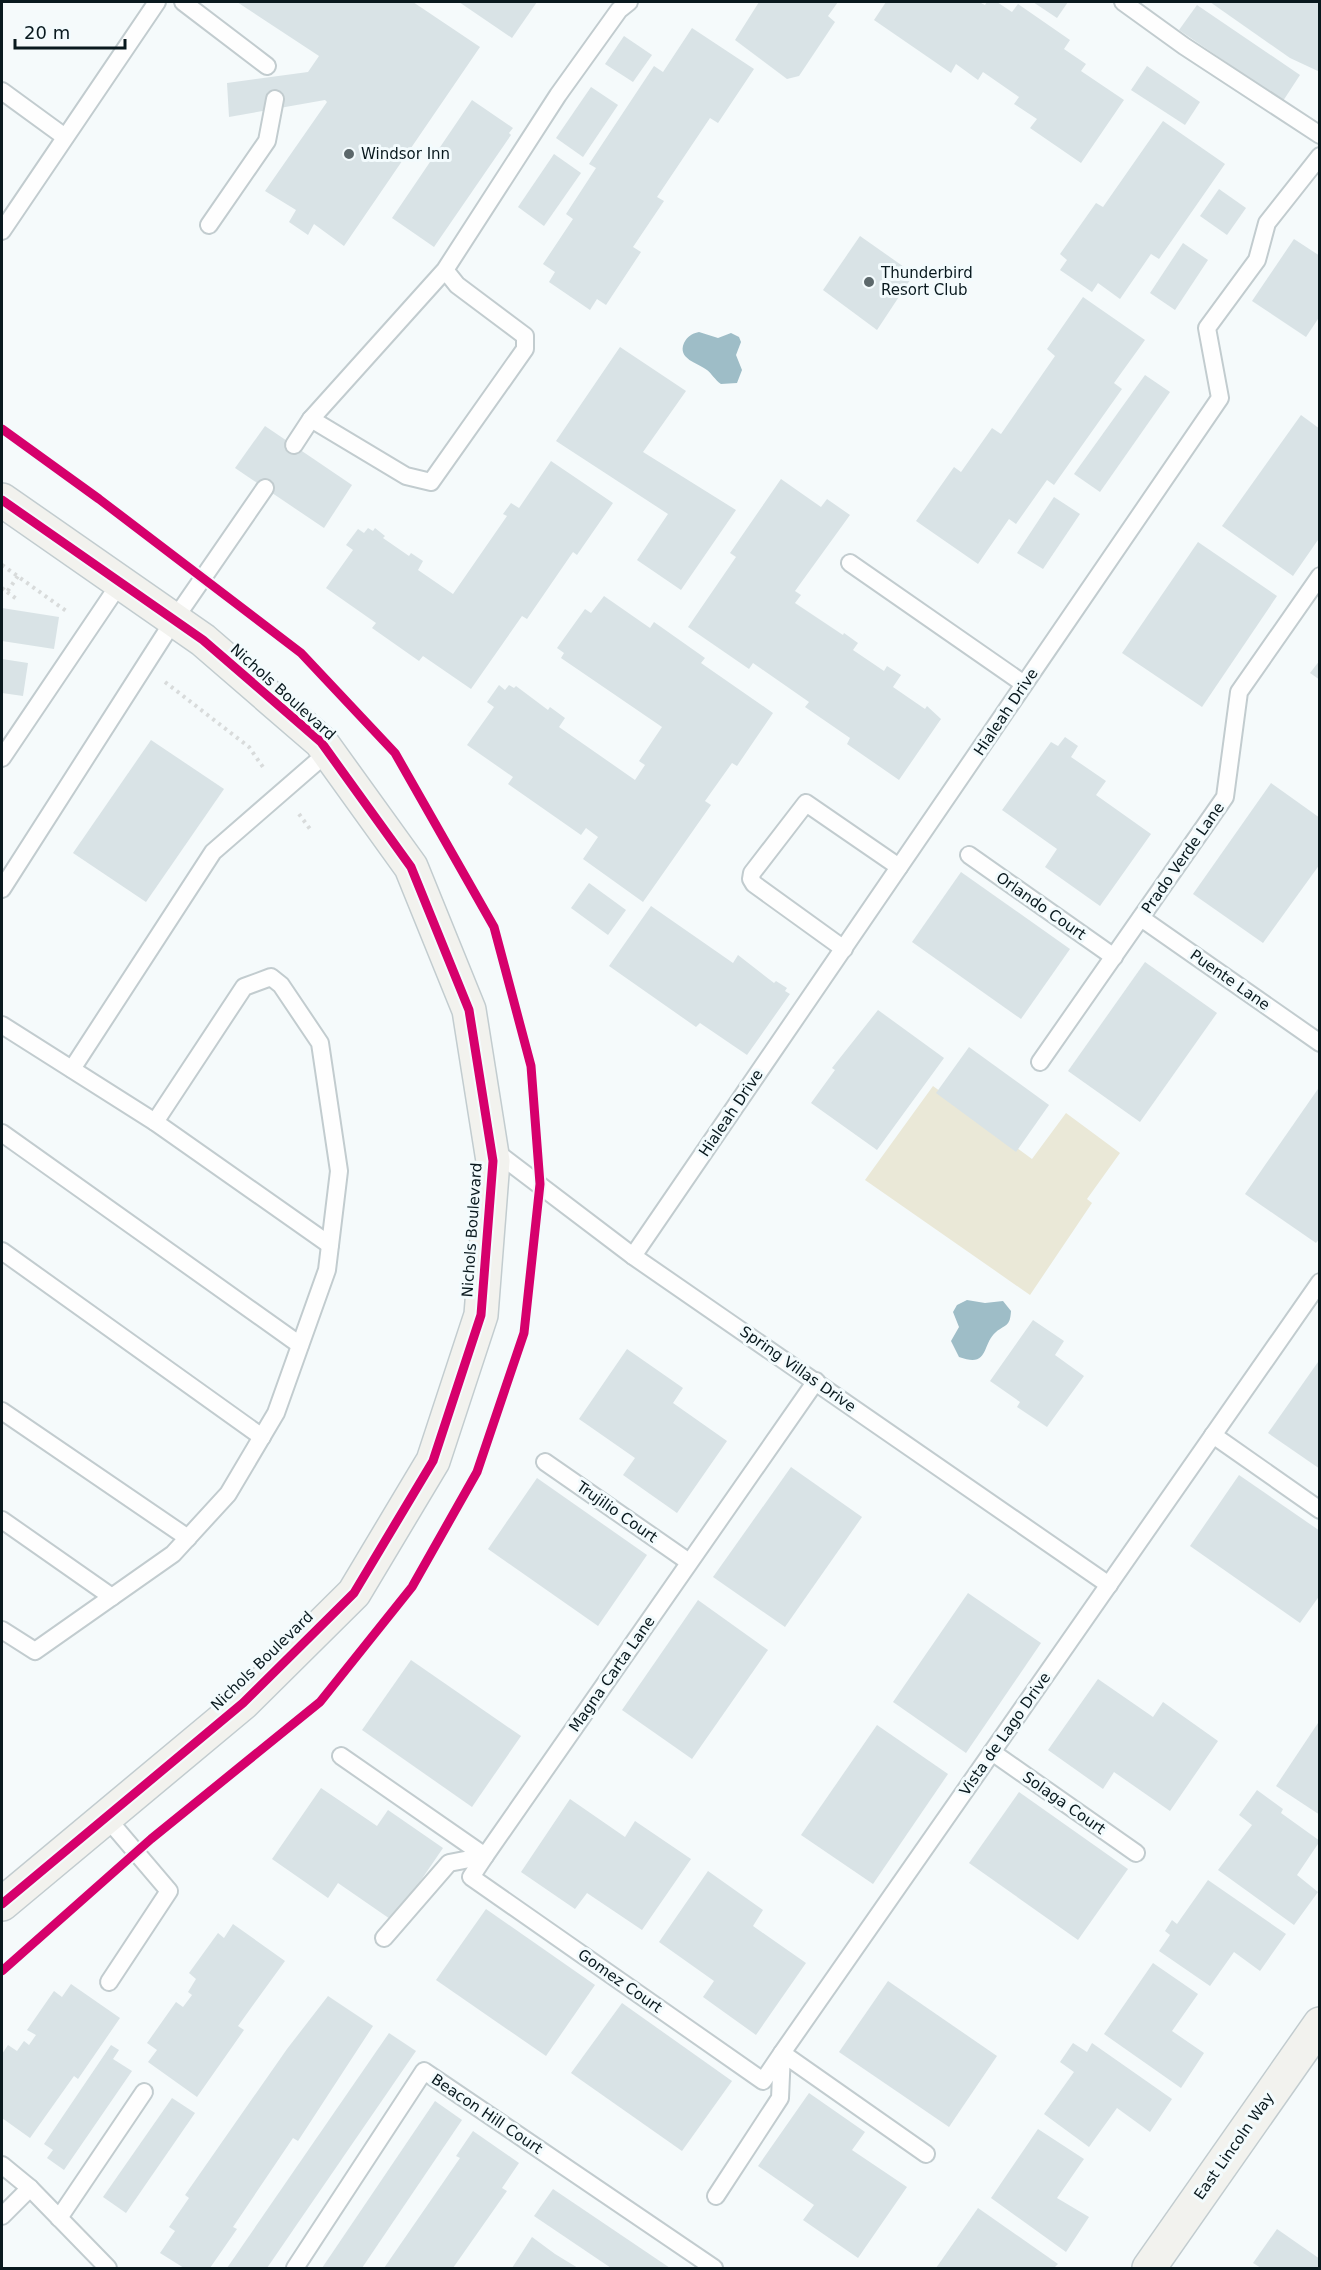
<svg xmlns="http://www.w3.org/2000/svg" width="1321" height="2270" viewBox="0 0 1321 2270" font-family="'DejaVu Sans',sans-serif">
<rect width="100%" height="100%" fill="#f5fafb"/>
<!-- green -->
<polygon fill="#eae8d7" points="933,1086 1032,1159 1066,1113 1120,1153 1087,1199 1092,1203 1030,1295 865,1180"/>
<!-- water -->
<g fill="#9ebdc7">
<path d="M 699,332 L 718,338 L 731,333 L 739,337 L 741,342 L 736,355 L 742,370 L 737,383 L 721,384 C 715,380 712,374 707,370 C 698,363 677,359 684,343 C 688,336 691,334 699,332 Z"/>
<path d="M 967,1300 L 985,1303 L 1003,1301 L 1011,1311 C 1010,1327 1006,1324 996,1332 C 981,1345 990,1368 959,1357 L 951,1341 L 959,1327 L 953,1312 L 957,1305 Z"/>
</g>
<!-- building -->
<g fill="#d9e3e6">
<polygon points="237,2 413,2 480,47 344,246 314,224 308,235 289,222 296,210 265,191 327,102 325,100 229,117 227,83 308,72 319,56"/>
<polygon points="459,2 537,2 512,38"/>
<polygon points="759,2 838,2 828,16 835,22 799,76 787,79 735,40"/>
<polygon points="886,2 979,2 985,5 987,2 997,2 1012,12 1018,4 1070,40 1064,49 1086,64 1081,71 1124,100 1081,163 1030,128 1037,119 1014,104 1019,97 983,72 978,80 956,64 951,73 874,20"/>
<polygon points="1033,2 1068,2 1057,18"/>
<polygon points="1210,2 1320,2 1320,72 1290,58"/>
<polygon points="1197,5 1300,75 1283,101 1179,30"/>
<polygon points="692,28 754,69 718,123 710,118 657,197 664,201 633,247 641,252 606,305 597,299 590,310 549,282 555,272 543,264 573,219 566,214 596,168 589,164 654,66 663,72"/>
<polygon points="624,36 652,55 633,82 605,64"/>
<polygon points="1147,66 1200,102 1185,125 1131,90"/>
<polygon points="591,87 618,105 583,157 556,138"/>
<polygon points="472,100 513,128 509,133 511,135 434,247 392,218"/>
<polygon points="1163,121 1225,164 1159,259 1151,254 1120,299 1098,283 1092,292 1060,270 1067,260 1060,254 1096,203 1103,207"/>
<polygon points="554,154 581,173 544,226 518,207"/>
<polygon points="1219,189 1246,208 1227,235 1200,216"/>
<polygon points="860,236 914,274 877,330 823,290"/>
<polygon points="1294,239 1320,256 1320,316 1306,337 1252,301"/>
<polygon points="1183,243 1208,260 1175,310 1150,293"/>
<polygon points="1083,297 1145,340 1114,383 1122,389 1054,485 1047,480 1016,524 1009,519 978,564 916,521 954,467 961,472 992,428 1001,434 1055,356 1047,349"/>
<polygon points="620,347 686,391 643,452 736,510 681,590 637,560 668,514 556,441"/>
<polygon points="1145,375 1170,392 1100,492 1074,474"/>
<polygon points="1301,415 1320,429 1320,537 1293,576 1222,526"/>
<polygon points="265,426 352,485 324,528 235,468"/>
<polygon points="551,461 613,503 577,555 573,552 527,619 522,616 471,689 423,656 419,661 372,628 376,623 326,588 353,550 346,545 358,529 364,533 368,528 373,531 375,528 385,536 383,538 409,556 411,553 423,561 418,570 453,594 507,516 503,514 511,503 519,508"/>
<polygon points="781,479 821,507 827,499 850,515 795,591 801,595 795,603 843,635 844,633 858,643 853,650 884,671 887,666 901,675 893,687 925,709 927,706 941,719 899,780 847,744 850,738 805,707 809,702 753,663 749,669 688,627 736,557 730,553"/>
<polygon points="1054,497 1080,514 1043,569 1017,553"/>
<polygon points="1198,542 1277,596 1202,707 1122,653"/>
<polygon points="604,596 650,628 654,622 705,658 701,663 773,713 737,766 732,763 705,801 711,805 643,902 583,859 598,837 586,828 581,835 508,784 513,777 467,745 494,707 487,702 499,685 505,690 509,685 514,688 516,686 548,710 550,707 565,718 559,727 635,780 645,765 639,761 662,727 561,658 564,653 557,648 585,609 591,613"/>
<polygon points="2,608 59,617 54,649 2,641"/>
<polygon points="2,659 28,663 23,696 2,693"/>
<polygon points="1320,660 1320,680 1310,673"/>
<polygon points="1065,737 1078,746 1071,757 1106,781 1096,795 1151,834 1100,906 1045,867 1057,849 1002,810 1051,742 1058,746"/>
<polygon points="151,740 224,789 146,902 73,853"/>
<polygon points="1271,783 1320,818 1320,864 1263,943 1193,894"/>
<polygon points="961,872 1070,949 1021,1019 912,942"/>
<polygon points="589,883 626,910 608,935 571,908"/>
<polygon points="651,906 733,963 738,955 774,983 776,981 787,988 785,991 790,994 747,1055 700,1023 696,1027 609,966"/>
<polygon points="1145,962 1217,1013 1140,1122 1068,1071"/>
<polygon points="878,1010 944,1058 877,1150 811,1103 835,1070 832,1068"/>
<polygon points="969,1047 1049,1105 1016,1152 936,1093"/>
<polygon points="1320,1086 1320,1238 1316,1243 1245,1194"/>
<polygon points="1033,1320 1064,1341 1055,1355 1084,1376 1047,1427 1017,1407 1020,1402 990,1381"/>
<polygon points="627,1349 683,1388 673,1403 727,1441 677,1513 623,1475 635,1458 579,1419"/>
<polygon points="1318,1362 1320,1363 1320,1469 1268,1433"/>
<polygon points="791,1467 862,1517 785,1627 713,1577"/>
<polygon points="1239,1475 1320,1531 1320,1595 1300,1623 1190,1546"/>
<polygon points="537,1478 647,1555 598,1626 488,1549"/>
<polygon points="968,1593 1041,1643 966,1753 893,1702"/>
<polygon points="698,1600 768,1650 692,1759 622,1710"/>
<polygon points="411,1660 521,1736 472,1807 362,1730"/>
<polygon points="1098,1679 1153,1717 1163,1702 1218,1741 1170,1811 1114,1772 1103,1789 1048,1750"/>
<polygon points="1320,1720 1320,1815 1276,1786"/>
<polygon points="877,1725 948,1774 873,1884 801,1835"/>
<polygon points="321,1788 377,1826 388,1810 443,1848 393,1921 338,1883 328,1898 272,1859"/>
<polygon points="1257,1790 1283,1809 1281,1813 1320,1841 1297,1875 1318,1892 1294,1925 1218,1870 1252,1825 1239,1815"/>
<polygon points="1019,1792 1128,1869 1078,1940 969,1863"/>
<polygon points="570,1799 625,1837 635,1821 691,1859 642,1930 587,1893 575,1909 521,1872"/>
<polygon points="708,1871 763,1910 753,1926 806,1963 756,2035 703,1997 714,1981 659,1942"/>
<polygon points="1208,1880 1286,1934 1260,1971 1234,1952 1210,1986 1159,1951 1170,1935 1165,1931 1172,1920 1177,1924"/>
<polygon points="486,1909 595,1985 546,2056 436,1980"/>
<polygon points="233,1924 285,1961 238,2026 244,2030 197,2097 148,2062 157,2050 147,2043 176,2002 183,2007 192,1995 188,1992 196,1979 189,1973 218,1933 224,1938"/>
<polygon points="1153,1963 1198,1994 1172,2031 1204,2053 1181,2088 1104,2034"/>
<polygon points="888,1981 997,2056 949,2127 839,2052"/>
<polygon points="71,1984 120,2018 78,2079 74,2076 30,2138 2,2118 2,2054 8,2045 17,2051 24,2041 29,2045 36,2035 27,2030 54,1991 62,1997"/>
<polygon points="328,1996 373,2026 298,2141 293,2138 233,2227 237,2229 210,2268 184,2268 160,2253 175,2231 169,2227 189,2198 185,2195 287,2049"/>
<polygon points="622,2003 732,2081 682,2151 571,2073"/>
<polygon points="389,2033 416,2051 267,2268 227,2268"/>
<polygon points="1073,2043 1087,2052 1092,2043 1172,2099 1150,2132 1117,2108 1089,2147 1044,2114 1074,2072 1060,2062"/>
<polygon points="111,2045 119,2050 113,2059 132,2071 64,2170 47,2158 53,2150 44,2144"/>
<polygon points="809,2093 865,2132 852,2150 907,2187 858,2258 803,2220 814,2205 758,2166"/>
<polygon points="172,2098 195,2113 126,2213 103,2197"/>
<polygon points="435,2101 462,2120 362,2268 322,2268"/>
<polygon points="1038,2129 1084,2159 1057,2198 1089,2217 1066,2252 991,2198"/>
<polygon points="473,2131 519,2163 502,2188 507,2191 453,2268 384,2268 460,2158 456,2156"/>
<polygon points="553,2189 670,2268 611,2268 534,2216"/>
<polygon points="978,2208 1058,2264 1054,2268 936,2268"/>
<polygon points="1277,2229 1320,2259 1320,2268 1261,2268 1253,2263"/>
<polygon points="532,2237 555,2254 578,2268 512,2268"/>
</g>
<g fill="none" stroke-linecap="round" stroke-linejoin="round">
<defs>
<g id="lane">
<polyline points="183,2 267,66"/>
<polyline points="1123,2 1184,46 1320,135"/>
<polyline points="2,91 65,137"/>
<polyline points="209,225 267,141 275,99"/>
<polyline points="2,231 157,2"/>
<polyline points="445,270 457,285 525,336 525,349 431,482 406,476 311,419 445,270 558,95 619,10 629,2"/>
<polyline points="294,445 311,419"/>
<polyline points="850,563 1024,684"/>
<polyline points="2,758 120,583"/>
<polyline points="969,855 1114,957"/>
<polyline points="2,889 174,620 265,488"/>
<polyline points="1141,918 1320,1043"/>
<polyline points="844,949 754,884 751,879 752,873 806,803 899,867"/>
<polyline points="2,1025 155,1122 330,1245"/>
<polyline points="1040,1062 1225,797 1239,692 1320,576"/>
<polyline points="72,1069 213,852 328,752"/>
<polyline points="2,1133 300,1345"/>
<polyline points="492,1149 633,1256 1109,1585"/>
<polyline points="2,1251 262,1437"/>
<polyline points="633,1256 1220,398 1207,328 1257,260 1267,223 1320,156"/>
<polyline points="2,1411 188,1538"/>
<polyline points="1213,1435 1320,1510"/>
<polyline points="545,1462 689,1562"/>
<polyline points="2,1520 112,1597"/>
<polyline points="2,1630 35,1651 173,1554 228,1494 276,1413 327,1270 339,1171 320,1043 281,985 271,977 244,987 155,1122"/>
<polyline points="992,1752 1136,1853"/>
<polyline points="341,1756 485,1856 471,1877 763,2081 782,2053 926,2154"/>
<polyline points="106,1817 169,1891 109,1982"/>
<polyline points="384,1938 449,1863 485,1856 816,1381"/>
<polyline points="2,2165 30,2188 108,2268"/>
<polyline points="716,2196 780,2098 782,2053 1320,1282"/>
<polyline points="2,2216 30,2188"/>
<polyline points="59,2218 144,2092"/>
<polyline points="295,2268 424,2071 714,2268"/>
</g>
<g id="secondary">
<polyline points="2,500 203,640 321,742 411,867 469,1010 493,1161 481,1315 433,1461 354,1593 243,1703 2,1904"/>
<polyline points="1149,2268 1320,2024"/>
</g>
</defs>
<!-- lane casing -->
<use href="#lane" stroke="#c2cccf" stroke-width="20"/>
<!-- secondary casing -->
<use href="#secondary" stroke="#c2cccf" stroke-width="36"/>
<!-- path -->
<g stroke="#d8dbdb" stroke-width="4" stroke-dasharray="3 4.5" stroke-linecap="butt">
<polyline points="2,565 69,613"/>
<polyline points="2,588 7,592 18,576"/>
<polyline points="7,592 18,600"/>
<polyline points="165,682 249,747 265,770"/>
<polyline points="299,814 310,829"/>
</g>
<!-- lane -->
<use href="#lane" stroke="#fefefe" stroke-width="16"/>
<!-- secondary -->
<use href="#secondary" stroke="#f2f2ee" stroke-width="33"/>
<defs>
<g id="cycleway">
<polyline points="2,429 99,499 301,653 395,753 494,927 531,1066 540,1184 524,1333 477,1472 412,1587 320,1702 151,1839 2,1971"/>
<polyline points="2,500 203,640 321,742 411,867 469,1010 493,1161 481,1315 433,1461 354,1593 243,1703 2,1904"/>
</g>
</defs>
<!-- cycleway casing -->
<use href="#cycleway" stroke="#f3fbfd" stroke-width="13"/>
<!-- cycleway -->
<use href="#cycleway" stroke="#d6006c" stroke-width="9"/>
</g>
<!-- markers -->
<g fill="#5c686b" stroke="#f3fbfd" stroke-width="2">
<circle cx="349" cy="154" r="6"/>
<circle cx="869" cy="282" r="6"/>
</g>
<g text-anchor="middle" stroke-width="6" stroke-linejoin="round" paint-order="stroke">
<!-- poi labels -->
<g font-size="15" fill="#09191e" stroke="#f3fbfd" text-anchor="start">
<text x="361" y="159">Windsor Inn</text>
<text x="881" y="278">Thunderbird<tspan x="881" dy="17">Resort Club</tspan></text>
</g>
<!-- street labels -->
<g font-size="15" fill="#09191e" stroke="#f3fbfd">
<text transform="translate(283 692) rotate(42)" y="5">Nichols Boulevard</text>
<text transform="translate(1006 712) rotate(-56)" y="5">Hialeah Drive</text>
<text transform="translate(1183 858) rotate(-55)" y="5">Prado Verde Lane</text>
<text transform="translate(1041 906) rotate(35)" y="5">Orlando Court</text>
<text transform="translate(1230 980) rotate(35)" y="5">Puente Lane</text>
<text transform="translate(731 1113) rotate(-56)" y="5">Hialeah Drive</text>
<text transform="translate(472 1230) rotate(-86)" y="5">Nichols Boulevard</text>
<text transform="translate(798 1369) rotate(35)" y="5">Spring Villas Drive</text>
<text transform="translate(617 1512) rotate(35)" y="5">Trujilio Court</text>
<text transform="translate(262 1661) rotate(-44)" y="5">Nichols Boulevard</text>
<text transform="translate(612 1674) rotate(-55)" y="5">Magna Carta Lane</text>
<text transform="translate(1005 1734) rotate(-55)" y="5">Vista de Lago Drive</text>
<text transform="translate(1064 1803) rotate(35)" y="5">Solaga Court</text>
<text transform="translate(620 1981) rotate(35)" y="5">Gomez Court</text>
<text transform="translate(487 2114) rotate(34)" y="5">Beacon Hill Court</text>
<text transform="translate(1234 2146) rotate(-55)" y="5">East Lincoln Way</text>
</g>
</g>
<!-- border -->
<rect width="1321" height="2270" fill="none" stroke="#09191e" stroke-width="6"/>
<!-- scale -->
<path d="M15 39v9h110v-9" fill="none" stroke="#09191e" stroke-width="3"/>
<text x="24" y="39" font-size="18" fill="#09191e" stroke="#f3fbfd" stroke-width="4.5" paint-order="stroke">20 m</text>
</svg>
